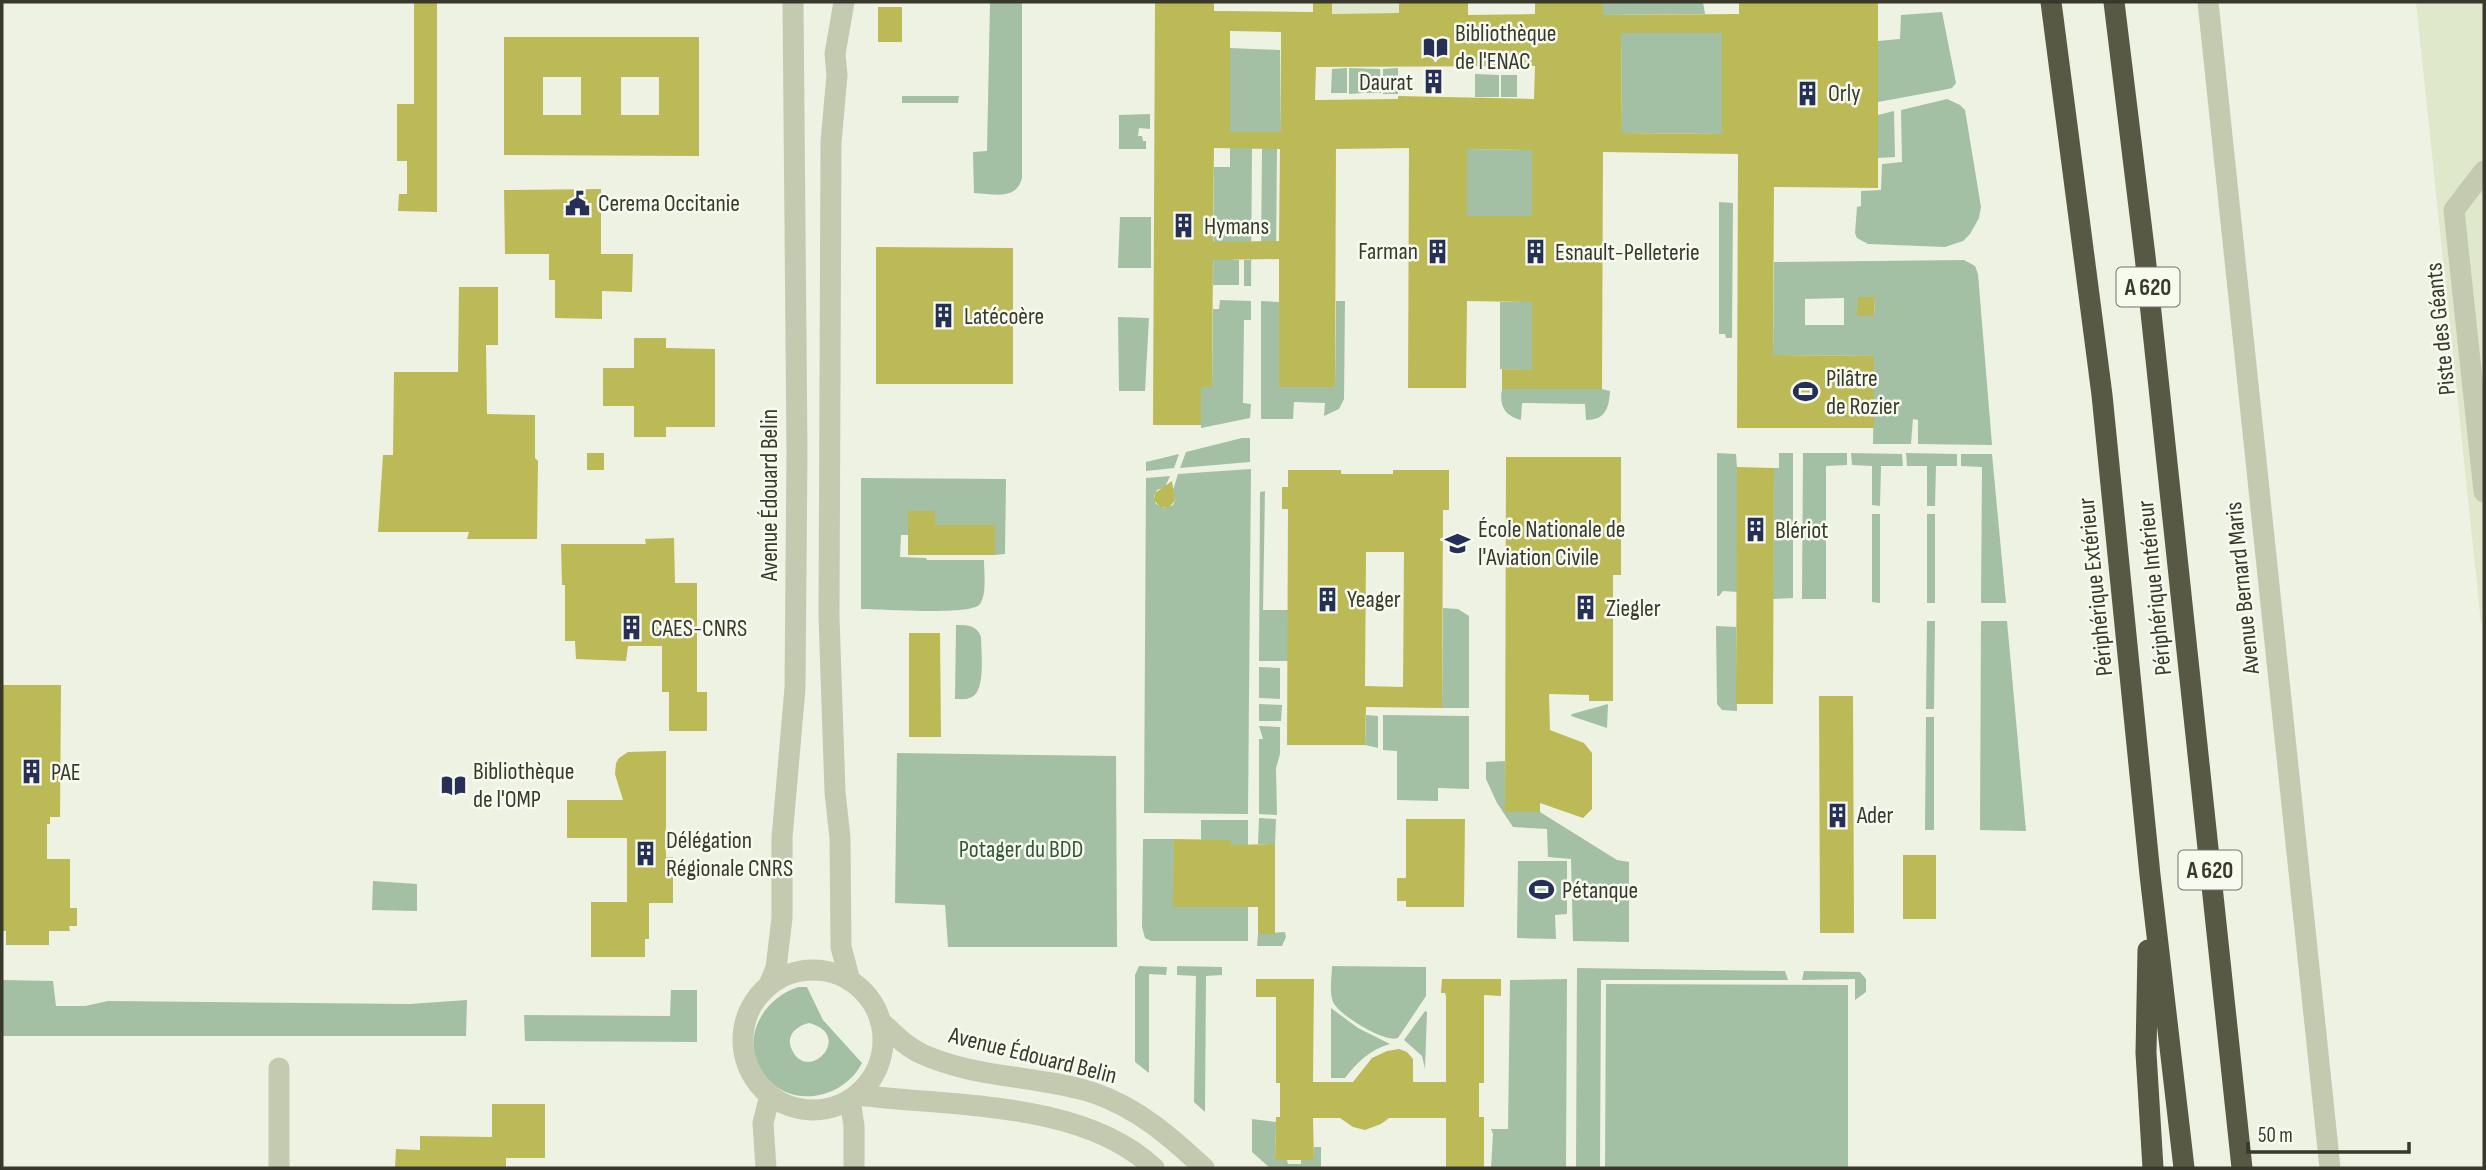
<svg xmlns="http://www.w3.org/2000/svg" width="2486" height="1170" viewBox="0 0 2486 1170" font-family="'Sofia Sans Condensed',sans-serif">
<rect width="100%" height="100%" fill="#eef2e2"/>
<!-- green -->
<g fill="#a3c0a5" fill-rule="evenodd">
<path d="M 990,2 L 1022,2 L 1022,178 C 1016,201 994,194 974,193 L 973,152 L 987,151 Z"/>
<polygon points="1603,2 1703,2 1705,14 1603,15"/>
<polygon points="1942,12 1956,83 1952,88 1943,90 1878,102 1878,41 1900,39 1901,15"/>
<polygon points="1621,33 1722,33 1722,134 1622,133"/>
<polygon points="1230,48 1280,50 1281,132 1230,132"/>
<polygon points="1347,68 1347,93 1331,93 1332,69"/>
<polygon points="1349,68 1380,69 1381,93 1366,93 1364,81 1364,93 1349,94"/>
<polygon points="1398,68 1398,94 1383,94 1383,69"/>
<polygon points="1475,74 1499,75 1499,97 1475,97"/>
<rect x="1501" y="75" width="16" height="22"/>
<polygon points="902,96 959,96 958,103 902,103"/>
<polygon points="1947,99 1960,105 1965,110 1981,207 1979,218 1970,234 1963,241 1945,247 1868,244 1857,238 1855,233 1857,207 1861,206 1861,191 1881,190 1882,164 1902,162 1901,110"/>
<polygon points="1894,111 1895,157 1878,158 1878,115"/>
<polygon points="1150,114 1150,129 1139,128 1138,136 1142,136 1143,141 1146,141 1146,149 1119,149 1119,115"/>
<polygon points="1230,148 1252,148 1251,286 1244,286 1244,260 1250,260 1250,242 1233,242 1233,260 1239,260 1239,285 1213,285 1214,167 1230,167"/>
<polygon points="1262,148 1277,148 1276,259 1261,258"/>
<polygon points="1467,149 1532,150 1532,216 1467,216"/>
<polygon points="1719,202 1733,203 1732,338 1726,338 1725,334 1719,334"/>
<polygon points="1120,217 1151,217 1151,268 1118,268"/>
<path d="M 1964,260 L 1975,266 L 1978,274 L 1992,445 L 1918,444 L 1918,420 L 1913,419 L 1911,444 L 1873,444 L 1874,356 L 1773,355 L 1774,262 ZM 1858,297 L 1875,297 L 1874,316 L 1858,316 ZM 1844,298 L 1844,325 L 1805,325 L 1805,299 Z"/>
<polygon points="1220,300 1251,301 1251,320 1244,320 1243,403 1251,404 1250,418 1201,428 1201,387 1212,387 1213,309 1219,309"/>
<polygon points="1261,301 1279,302 1279,387 1335,387 1336,301 1345,301 1344,399 1339,409 1324,416 1325,403 1294,402 1293,419 1261,419"/>
<path d="M 1500,302 L 1532,302 L 1532,388 L 1602,389 L 1610,391 C 1609,409 1605,420 1586,420 L 1585,404 L 1522,403 L 1521,420 C 1504,416 1499,405 1502,389 L 1520,389 L 1521,370 L 1500,369 Z"/>
<polygon points="1118,317 1149,318 1145,391 1119,391"/>
<polygon points="1242,438 1250,438 1250,462 1180,468 1186,452"/>
<polygon points="1717,453 1736,454 1737,467 1737,592 1723,591 1719,596 1717,596"/>
<polygon points="1779,453 1793,453 1793,598 1773,599 1774,468 1779,468"/>
<polygon points="1803,453 1847,453 1847,465 1826,466 1826,599 1802,599"/>
<polygon points="1851,453 1902,454 1903,466 1881,466 1880,506 1872,505 1872,466 1852,465"/>
<polygon points="1906,453 1957,454 1957,466 1936,466 1935,506 1927,506 1927,466 1907,466"/>
<polygon points="1179,454 1174,468 1146,471 1146,462"/>
<polygon points="1961,454 1992,454 2006,603 1981,603 1982,467 1961,466"/>
<polygon points="1251,469 1248,814 1144,813 1146,478 1170,476 1165,487 1157,490 1154,496 1156,504 1164,508 1173,505 1175,501 1173,490 1178,474"/>
<path d="M 861,478 L 1006,479 L 1005,554 L 995,555 L 994,525 L 935,525 L 935,511 L 908,511 L 908,535 L 901,535 L 900,557 L 926,558 L 927,560 L 984,560 C 984,572 987,594 980,604 C 972,616 880,609 861,609 Z"/>
<polygon points="1265,491 1263,610 1288,610 1288,661 1259,661 1260,492"/>
<polygon points="1872,514 1880,514 1880,603 1872,602"/>
<rect x="1927" y="514" width="8" height="89"/>
<polygon points="1443,608 1458,609 1469,616 1469,708 1442,708"/>
<polygon points="1927,621 1935,621 1934,709 1926,709"/>
<polygon points="1981,621 2007,621 2026,831 1980,830"/>
<path d="M 956,625 C 967,625 977,625 981,637 C 981,651 986,690 972,697 C 967,700 961,699 955,699 Z"/>
<polygon points="1716,626 1736,627 1737,711 1722,710 1717,704"/>
<polygon points="1259,667 1280,668 1280,699 1259,698"/>
<polygon points="1259,704 1282,705 1281,721 1259,721"/>
<polygon points="1608,704 1607,728 1571,716 1572,714"/>
<polygon points="1366,715 1378,716 1378,748 1365,745"/>
<polygon points="1383,715 1469,716 1469,789 1438,788 1438,801 1397,800 1397,751 1383,750"/>
<polygon points="1926,717 1934,717 1934,830 1925,830"/>
<polygon points="1259,726 1280,727 1280,754 1276,768 1277,815 1259,814 1259,739 1263,739"/>
<polygon points="897,753 1116,756 1117,947 948,947 945,905 895,903"/>
<polygon points="1505,761 1505,812 1540,812 1617,860 1629,862 1629,942 1573,941 1571,859 1548,857 1547,829 1513,827 1497,803 1486,779 1486,762"/>
<polygon points="1259,818 1276,819 1275,844 1258,844"/>
<polygon points="1201,820 1248,820 1248,941 1151,941 1145,938 1142,927 1143,839 1174,839 1174,907 1230,907 1230,840 1201,840"/>
<polygon points="1518,861 1567,861 1567,914 1555,915 1556,939 1517,938"/>
<polygon points="373,881 417,884 417,911 372,910"/>
<polygon points="1285,932 1286,937 1282,946 1257,946 1258,934"/>
<polygon points="1139,966 1167,967 1166,975 1149,974 1149,1073 1135,1062 1135,975"/>
<polygon points="1177,966 1222,967 1222,975 1206,976 1205,1112 1194,1102 1196,976 1177,975"/>
<path d="M 1332,966 L 1426,967 L 1426,996 L 1398,1038 C 1385,1043 1343,1017 1335,1005 C 1328,996 1332,977 1332,966 Z"/>
<polygon points="1577,968 1785,971 1788,980 1601,980 1600,1168 1576,1168"/>
<polygon points="1804,971 1860,972 1866,979 1866,992 1855,1000 1855,979 1802,980"/>
<polygon points="1567,979 1566,1168 1491,1168 1493,1134 1491,1129 1508,1129 1510,980"/>
<polygon points="2,980 53,981 56,1006 85,1006 108,1001 410,1004 467,1000 466,1036 2,1036"/>
<polygon points="1606,984 1848,985 1848,1168 1605,1168"/>
<path d="M 798,987 L 807,987 L 823,1020 L 862,1063 C 844,1099 789,1111 763,1073 C 740,1039 762,999 798,987 ZM 809,1023 C 855,1035 808,1084 792,1050 C 785,1036 796,1026 809,1023 Z"/>
<polygon points="671,990 697,990 697,1042 525,1041 524,1015 670,1016"/>
<path d="M 1331,1008 L 1358,1028 L 1390,1044 C 1371,1049 1356,1063 1345,1078 L 1331,1078 Z"/>
<polygon points="1425,1011 1427,1012 1425,1069 1422,1056 1404,1040"/>
<polygon points="1252,1119 1276,1122 1275,1160 1287,1160 1288,1164 1301,1164 1301,1160 1314,1159 1314,1147 1321,1147 1321,1168 1270,1168 1252,1152"/>
</g>
<!-- plaza -->
<g fill="#e0e8cb">
<polygon points="1332,2 1399,2 1399,13 1332,14"/>
<polygon points="2416,2 2484,2 2484,623 2481,623"/>
</g>
<!-- building -->
<g fill="#bcba57" fill-rule="evenodd">
<polygon points="414,2 437,2 437,212 398,211 399,194 407,194 407,161 397,161 397,104 414,104"/>
<path d="M 1155,2 L 1214,2 L 1214,11 L 1313,12 L 1313,2 L 1332,2 L 1332,14 L 1399,13 L 1399,2 L 1468,2 L 1468,15 L 1535,14 L 1535,2 L 1603,2 L 1603,15 L 1739,14 L 1739,2 L 1878,2 L 1878,188 L 1774,187 L 1773,355 L 1874,356 L 1874,428 L 1737,428 L 1738,154 L 1603,152 L 1602,389 L 1502,389 L 1502,369 L 1532,370 L 1532,302 L 1467,301 L 1466,388 L 1408,388 L 1409,148 L 1336,149 L 1335,387 L 1279,387 L 1279,259 L 1213,260 L 1212,387 L 1201,387 L 1201,425 L 1153,425 ZM 1230,31 L 1281,32 L 1281,132 L 1230,132 ZM 1621,33 L 1722,33 L 1722,134 L 1622,133 ZM 1535,66 L 1534,99 L 1398,96 L 1398,99 L 1315,100 L 1316,67 ZM 1214,148 L 1280,149 L 1279,241 L 1213,242 ZM 1467,149 L 1532,150 L 1532,216 L 1467,216 Z"/>
<rect x="878" y="7" width="24" height="35"/>
<path d="M 504,37 L 699,37 L 699,156 L 504,155 ZM 543,77 L 581,77 L 581,115 L 543,115 ZM 621,77 L 659,77 L 659,115 L 621,115 Z"/>
<polygon points="601,189 601,254 633,254 632,292 602,291 602,319 555,318 555,280 549,280 549,254 505,254 504,190"/>
<polygon points="876,247 1013,248 1013,384 876,384"/>
<polygon points="459,287 498,287 498,345 486,345 487,414 535,415 535,458 538,461 537,539 467,539 469,532 378,532 383,455 393,455 394,372 458,372"/>
<polygon points="1858,297 1875,297 1874,316 1857,316"/>
<polygon points="634,338 666,338 666,348 715,349 715,427 666,427 666,437 634,437 634,406 603,406 603,368 634,368"/>
<rect x="587" y="453" width="17" height="17"/>
<polygon points="1506,457 1621,457 1621,575 1613,575 1613,701 1589,701 1589,695 1549,694 1550,730 1584,743 1592,753 1592,809 1583,818 1540,803 1540,812 1505,812"/>
<polygon points="1737,467 1774,468 1773,704 1736,704"/>
<path d="M 1288,470 L 1341,470 L 1341,474 L 1393,474 L 1393,470 L 1449,470 L 1449,510 L 1443,510 L 1442,708 L 1366,707 L 1365,745 L 1287,745 L 1288,509 L 1282,509 L 1282,487 L 1288,487 ZM 1366,552 L 1404,552 L 1403,687 L 1365,686 Z"/>
<polygon points="1172,481 1175,501 1168,508 1160,507 1154,500 1155,493"/>
<polygon points="908,511 935,511 935,525 995,525 995,555 908,555"/>
<polygon points="674,538 675,583 697,583 697,692 707,692 707,731 669,731 669,692 662,692 662,646 628,646 626,661 576,659 575,641 565,641 565,585 562,585 561,544 646,544 645,539"/>
<polygon points="909,633 940,633 941,737 909,737"/>
<polygon points="3,685 61,685 60,817 50,817 50,824 47,824 47,859 70,859 70,908 77,908 77,926 69,926 70,931 49,931 49,945 6,945 6,931 2,931"/>
<polygon points="1819,696 1853,696 1854,933 1820,933"/>
<polygon points="666,751 666,857 673,857 673,903 649,903 649,939 645,939 645,957 591,957 591,902 627,902 627,838 567,838 567,800 623,800 615,774 616,763 619,758 628,752"/>
<polygon points="1406,819 1465,819 1464,907 1406,907 1406,901 1397,901 1397,878 1406,878"/>
<polygon points="1174,839 1231,840 1231,845 1275,844 1275,934 1258,934 1258,907 1173,907"/>
<rect x="1903" y="855" width="33" height="64"/>
<polygon points="1256,979 1314,979 1313,1082 1353,1082 1372,1058 1387,1051 1399,1049 1407,1052 1413,1059 1413,1082 1446,1082 1446,996 1445,993 1441,993 1442,979 1501,979 1501,996 1484,995 1484,1083 1479,1083 1479,1117 1484,1117 1484,1168 1446,1168 1446,1118 1389,1118 1381,1124 1365,1130 1353,1127 1340,1118 1313,1118 1314,1160 1275,1160 1276,1117 1280,1117 1280,1083 1276,1083 1276,997 1256,997"/>
<polygon points="492,1104 545,1104 545,1158 506,1158 506,1168 395,1168 396,1149 420,1150 420,1136 492,1137"/>
</g>
<g fill="none" stroke-linecap="round" stroke-linejoin="round">
<!-- street -->
<g stroke="#c4caaf" stroke-width="21">
<polyline points="844,2 835,54 837,75 831,142 829,617 835,792 840,838 841,947 850,981"/>
<polyline points="2208,2 2330,1168"/>
<polyline points="2484,171 2454,210 2484,492"/>
<circle cx="813" cy="1040" r="70"/>
<polyline points="769,985 776,968 782,918 782,838 795,688 797,452 793,2"/>
<path d="M 880,1021 C 893,1033 906,1047 922,1054 C 977,1079 1038,1075 1094,1093 C 1138,1108 1172,1138 1204,1168"/>
<path d="M 858,1095 C 951,1107 1082,1100 1154,1168"/>
<polyline points="850,1100 854,1126 854,1168"/>
<polyline points="279,1168 279,1068"/>
<polyline points="766,1168 763,1123 770,1095"/>
</g>
<!-- highway -->
<g stroke="#585944" stroke-width="21">
<polyline points="2051,2 2102,395 2150,875 2184,1168"/>
<polyline points="2114,2 2145,256 2242,1168"/>
<polyline points="2148,950 2146,1053 2153,1168"/>
</g>
</g>
<!-- icons -->
<defs>
<symbol id="library-bare" viewBox="-9 -9 18 18"><path d="M-6-4Q-3-5.5-.7-3.5V5Q-3 3-6 4ZM6-4Q3-5.5 .7-3.5V5Q3 3 6 4Z" fill="#252f57" stroke="#f7faef" stroke-width="2.5" paint-order="stroke"/></symbol>
<symbol id="building-bare" viewBox="-9 -9 18 18"><path d="M-4-6H4V6H1V3H-1V6H-4ZM-2.5-4.3h1.7v1.8h-1.7ZM.8-4.3h1.7v1.8H.8ZM-2.5-1h1.7V.8h-1.7ZM.8-1h1.7V.8H.8Z" fill="#252f57" stroke="#f7faef" stroke-width="2.5" paint-order="stroke"/></symbol>
<symbol id="civic-bare" viewBox="-9 -9 18 18"><path d="M-.6-6.5H3V-4.5H.6V-3L4-1V1h2V6H-6V1h2V-1L-.6-3ZM-1.2 2.5V6h2.4V2.5Z" fill="#252f57" stroke="#f7faef" stroke-width="2.5" paint-order="stroke"/></symbol>
<symbol id="stadium-bare" viewBox="-9 -9 18 18"><path d="M0-5a6.5 5 0 1 0 0 10a6.5 5 0 1 0 0-10ZM-3.5-1.8h7v3.6h-7Z" fill="#252f57" stroke="#f7faef" stroke-width="2.5" paint-order="stroke"/></symbol>
<symbol id="university-bare" viewBox="-9 -9 18 18"><path d="M0-5L7-2L0 1L-7-2ZM-4 1L0 2.5L4 1V4Q0 6-4 4Z" fill="#252f57" stroke="#f7faef" stroke-width="2.5" paint-order="stroke"/></symbol>
</defs>
<g fill-rule="evenodd">
<use href="#library-bare" x="1418" y="30" width="35" height="35"/>
<use href="#building-bare" x="1416" y="64" width="35" height="35"/>
<use href="#building-bare" x="1790" y="76" width="35" height="35"/>
<use href="#civic-bare" x="560" y="186" width="35" height="35"/>
<use href="#building-bare" x="1166" y="208" width="35" height="35"/>
<use href="#building-bare" x="1420" y="234" width="35" height="35"/>
<use href="#building-bare" x="1518" y="234" width="35" height="35"/>
<use href="#building-bare" x="926" y="298" width="35" height="35"/>
<use href="#stadium-bare" x="1788" y="374" width="35" height="35"/>
<use href="#building-bare" x="1738" y="512" width="35" height="35"/>
<use href="#university-bare" x="1440" y="526" width="35" height="35"/>
<use href="#building-bare" x="1310" y="582" width="35" height="35"/>
<use href="#building-bare" x="1568" y="590" width="35" height="35"/>
<use href="#building-bare" x="614" y="610" width="35" height="35"/>
<use href="#building-bare" x="14" y="754" width="35" height="35"/>
<use href="#library-bare" x="436" y="768" width="35" height="35"/>
<use href="#building-bare" x="1820" y="798" width="35" height="35"/>
<use href="#building-bare" x="628" y="836" width="35" height="35"/>
<use href="#stadium-bare" x="1524" y="872" width="35" height="35"/>
</g>
<g text-anchor="middle" stroke-width="5" stroke-linejoin="round" paint-order="stroke">
<!-- shield labels -->
<g fill="#f7faef" stroke="#717366" stroke-width="2">
<rect x="2116.5" y="267.5" width="63" height="39" rx="5"/>
<rect x="2178.5" y="850.5" width="63" height="39" rx="5"/>
</g>
<g font-size="23" font-weight="bold" fill="#38392c">
<text x="2148" y="295">A 620</text>
<text x="2210" y="878">A 620</text>
</g>
<!-- poi labels -->
<g font-size="24" fill="#38392c" stroke="#f7faef" text-anchor="start">
<text x="1455" y="41">Bibliothèque<tspan x="1455" dy="28">de l'ENAC</tspan></text>
<text x="1413" y="90" text-anchor="end">Daurat</text>
<text x="1828" y="101">Orly</text>
<text x="598" y="211">Cerema Occitanie</text>
<text x="1204" y="234">Hymans</text>
<text x="1418" y="259" text-anchor="end">Farman</text>
<text x="1555" y="260">Esnault-Pelleterie</text>
<text x="964" y="324">Latécoère</text>
<text x="1826" y="386">Pilâtre<tspan x="1826" dy="28">de Rozier</tspan></text>
<text x="1478" y="537">École Nationale de<tspan x="1478" dy="28">l'Aviation Civile</tspan></text>
<text x="1775" y="538">Blériot</text>
<text x="1347" y="607">Yeager</text>
<text x="1606" y="616">Ziegler</text>
<text x="651" y="636">CAES-CNRS</text>
<text x="473" y="779">Bibliothèque<tspan x="473" dy="28">de l'OMP</tspan></text>
<text x="51" y="780">PAE</text>
<text x="1857" y="823">Ader</text>
<text x="666" y="848">Délégation<tspan x="666" dy="28">Régionale CNRS</tspan></text>
<text x="1562" y="898">Pétanque</text>
</g>
<!-- street labels -->
<g font-size="24" fill="#38392c" stroke="#f7faef">
<text transform="translate(2440 329) rotate(-96)" y="8">Piste des Géants</text>
<text transform="translate(769 495) rotate(-90)" y="8">Avenue Édouard Belin</text>
<text transform="translate(2095 587) rotate(-96)" y="8">Périphérique Extérieur</text>
<text transform="translate(2154 588) rotate(-96)" y="8">Périphérique Intérieur</text>
<text transform="translate(2242 588) rotate(-96)" y="8">Avenue Bernard Maris</text>
<text transform="translate(1033 1055) rotate(14)" y="8">Avenue Édouard Belin</text>
</g>
<!-- park labels -->
<g font-size="24" fill="#325536" stroke="#f7faef">
<text x="1021" y="857">Potager du BDD</text>
</g>
</g>
<!-- border -->
<rect width="2486" height="1170" fill="none" stroke="#38392c" stroke-width="7"/>
<!-- scale -->
<path d="M2248 1142v10h161v-10" fill="none" stroke="#38392c" stroke-width="3.5"/>
<text x="2258" y="1142" font-size="21" fill="#38392c" stroke="#f7faef" stroke-width="5" paint-order="stroke">50 m</text>
</svg>
